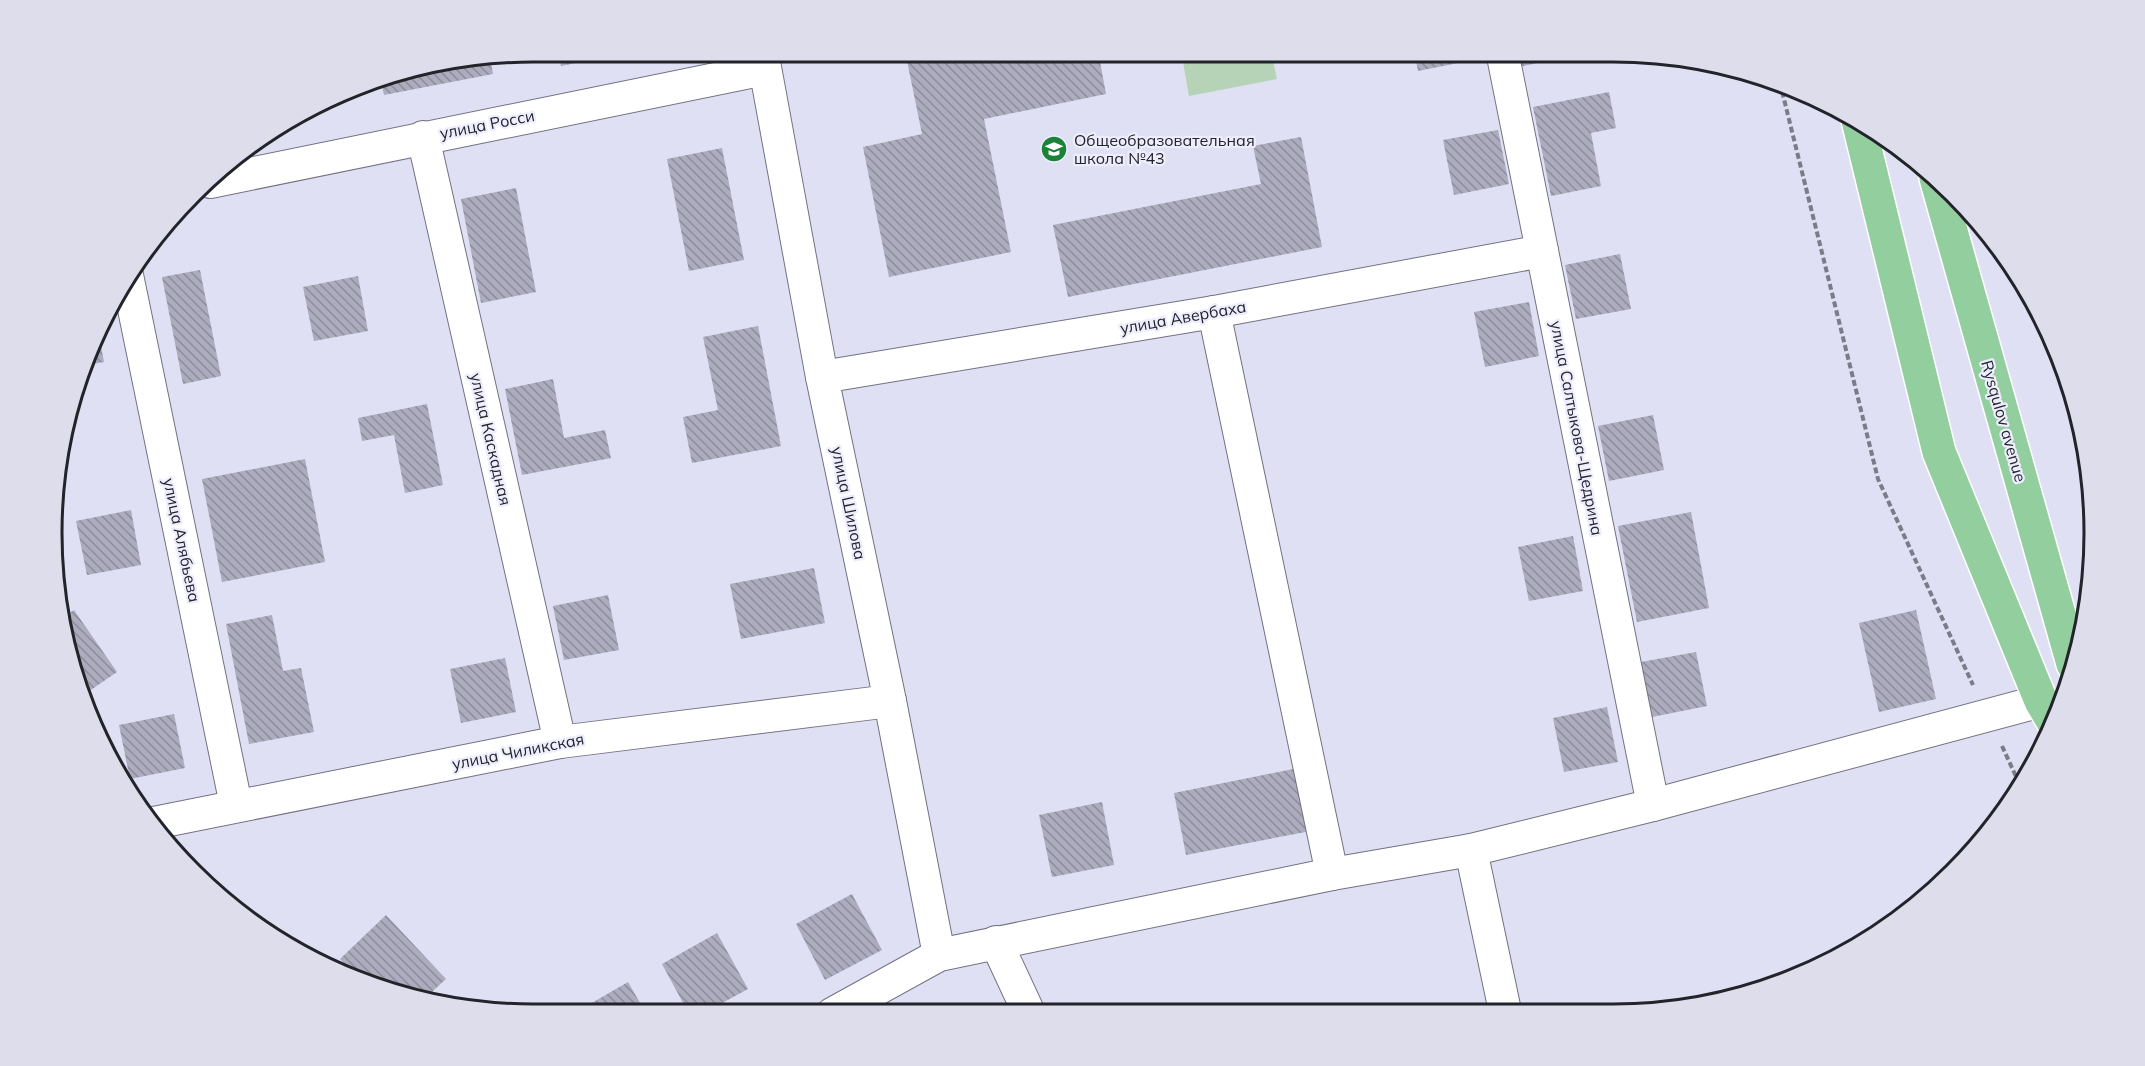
<svg xmlns="http://www.w3.org/2000/svg" width="2145" height="1066" viewBox="0 0 2145 1066" font-family="Mulish,sans-serif">
<defs>
<pattern id="building-back-hatch" width="6" height="6" patternUnits="userSpaceOnUse" patternTransform="scale(1.5)"><rect width="6" height="6" fill="#acacbe"/><path d="M-1 5l2 2M0 0l6 6M5-1l2 2" fill="none" stroke="#8c8c9b"/></pattern>
</defs>
<rect width="100%" height="100%" fill="#dfe0f3"/>
<!-- green -->
<polygon fill="#b6d3b8" points="1181,51 1271,51 1277,79 1189,96"/>
<!-- building -->
<g fill="url(#building-back-hatch)">
<polygon points="558,51 615,51 616,55 561,66"/>
<polygon points="905,51 1098,51 1106,94 984,119 1011,252 889,277 863,147 922,134"/>
<polygon points="1414,51 1471,51 1473,60 1418,71"/>
<polygon points="1515,51 1593,51 1594,52 1518,67"/>
<polygon points="490,58 493,74 384,95 380,76"/>
<polygon points="1609,92 1616,128 1591,133 1601,186 1551,196 1533,107"/>
<polygon points="1498,130 1509,184 1454,195 1443,140"/>
<polygon points="1301,137 1322,247 1068,297 1053,225 1261,184 1253,146"/>
<polygon points="722,148 744,260 689,271 667,159"/>
<polygon points="516,188 536,292 481,303 461,199"/>
<polygon points="1620,254 1631,309 1576,319 1565,265"/>
<polygon points="200,270 221,376 183,384 162,277"/>
<polygon points="358,276 368,331 314,341 303,287"/>
<polygon points="1529,302 1539,356 1485,367 1474,312"/>
<polygon points="758,326 781,446 692,463 683,417 718,410 703,337"/>
<polygon points="98,330 104,362 82,366 88,348"/>
<polygon points="553,379 564,438 605,430 611,458 522,475 505,389"/>
<polygon points="427,404 443,485 405,493 394,435 362,441 358,418"/>
<polygon points="1653,415 1664,470 1609,481 1598,426"/>
<polygon points="305,459 325,562 222,582 202,479"/>
<polygon points="131,510 141,565 87,575 76,521"/>
<polygon points="1691,512 1709,608 1637,622 1618,526"/>
<polygon points="1573,536 1583,591 1529,601 1518,547"/>
<polygon points="814,568 825,623 741,639 730,584"/>
<polygon points="608,595 619,650 564,660 553,606"/>
<polygon points="74,610 117,672 85,694 62,618"/>
<polygon points="1916,610 1936,699 1879,712 1859,623"/>
<polygon points="272,615 283,671 301,668 314,732 249,744 226,624"/>
<polygon points="1696,652 1707,706 1652,717 1641,662"/>
<polygon points="505,658 516,712 461,723 450,669"/>
<polygon points="1607,707 1618,762 1564,772 1553,718"/>
<polygon points="174,714 185,768 130,779 119,725"/>
<polygon points="1303,767 1316,830 1186,855 1174,793"/>
<polygon points="1102,802 1114,865 1052,877 1039,815"/>
<polygon points="852,894 882,950 825,980 796,924"/>
<polygon points="386,915 446,979 422,1001 361,982 340,959"/>
<polygon points="717,933 748,989 702,1014 689,1014 662,964"/>
<polygon points="628,982 647,1015 571,1015"/>
</g>
<g fill="none" stroke-linecap="round" stroke-linejoin="round">
<defs>
<g id="minor">
<polyline points="762,51 822,377 890,701 939,955"/>
<polyline points="1502,51 1653,805"/>
<polyline points="423,137 560,742"/>
<polyline points="210,182 765,69"/>
<polyline points="127,275 236,805"/>
<polyline points="1214,312 1332,874"/>
<polyline points="822,377 1214,312 1542,251"/>
<polyline points="149,824 560,742 890,701"/>
<polyline points="1471,850 1505,1011"/>
<polyline points="996,942 1029,1013"/>
<polyline points="832,1014 939,955 1332,874 1471,850 1653,805 2041,701"/>
</g>
<g id="primary">
<polyline points="1858,120 1939,452 2041,701 2054,723"/>
<polyline points="1936,178 2073,664"/>
</g>
</defs>
<!-- minor casing -->
<use href="#minor" stroke="#727283" stroke-width="34"/>
<!-- primary casing -->
<use href="#primary" stroke="#fff" stroke-width="36"/>
<!-- path -->
<g stroke="#7b7c88" stroke-width="4" stroke-dasharray="6 3" stroke-linecap="butt">
<polyline points="1780,83 1878,479 1973,685"/>
<polyline points="2002,746 2019,783"/>
</g>
<!-- minor -->
<use href="#minor" stroke="#fff" stroke-width="32"/>
<!-- primary -->
<use href="#primary" stroke="#92ce9e" stroke-width="33"/>
</g>
<!-- icons -->
<defs>
<symbol id="school-disc" viewBox="-11 -11 22 22"><circle r="9.5" fill="#1a8338" stroke="#ededfd"/><path d="M0-5L7-2L0 1L-7-2ZM-4 1L0 2.5L4 1V4Q0 6-4 4Z" fill="#fff"/></symbol>
</defs>
<g fill-rule="evenodd">
<use href="#school-disc" x="1039" y="134" width="30" height="30"/>
</g>
<g text-anchor="middle" stroke-width="4.5" stroke-linejoin="round" paint-order="stroke">
<!-- street labels -->
<g font-size="16" fill="#23232a" stroke="#ededfd">
<text transform="translate(487 124) rotate(-11)" y="6">улица Росси</text>
<text transform="translate(1183 317) rotate(-10)" y="6">улица Авербаха</text>
<text transform="translate(2004 421) rotate(74)" y="6">Rysqulov avenue</text>
<text transform="translate(1577 428) rotate(79)" y="6">улица Салтыкова-Щедрина</text>
<text transform="translate(491 439) rotate(77)" y="6">улица Каскадная</text>
<text transform="translate(849 503) rotate(78)" y="6">улица Шилова</text>
<text transform="translate(182 540) rotate(78)" y="6">улица Алябьева</text>
<text transform="translate(518 751) rotate(-11)" y="6">улица Чиликская</text>
</g>
<!-- poi labels -->
<g font-size="16" fill="#23232a" stroke="#ededfd" text-anchor="start">
<text x="1074" y="146">Общеобразовательная<tspan x="1074" dy="18">школа №43</tspan></text>
</g>
</g>
<!-- crop -->
<path d="M0 0H2145V1066H0ZM533 62H1613A471 471 0 0 1 2084 533V533A471 471 0 0 1 1613 1004H533A471 471 0 0 1 62 533V533A471 471 0 0 1 533 62Z" fill="#ddddec" fill-rule="evenodd"/>
<path fill="none" stroke="#23232a" stroke-width="3" d="M533 62H1613A471 471 0 0 1 2084 533V533A471 471 0 0 1 1613 1004H533A471 471 0 0 1 62 533V533A471 471 0 0 1 533 62Z"/>
</svg>
